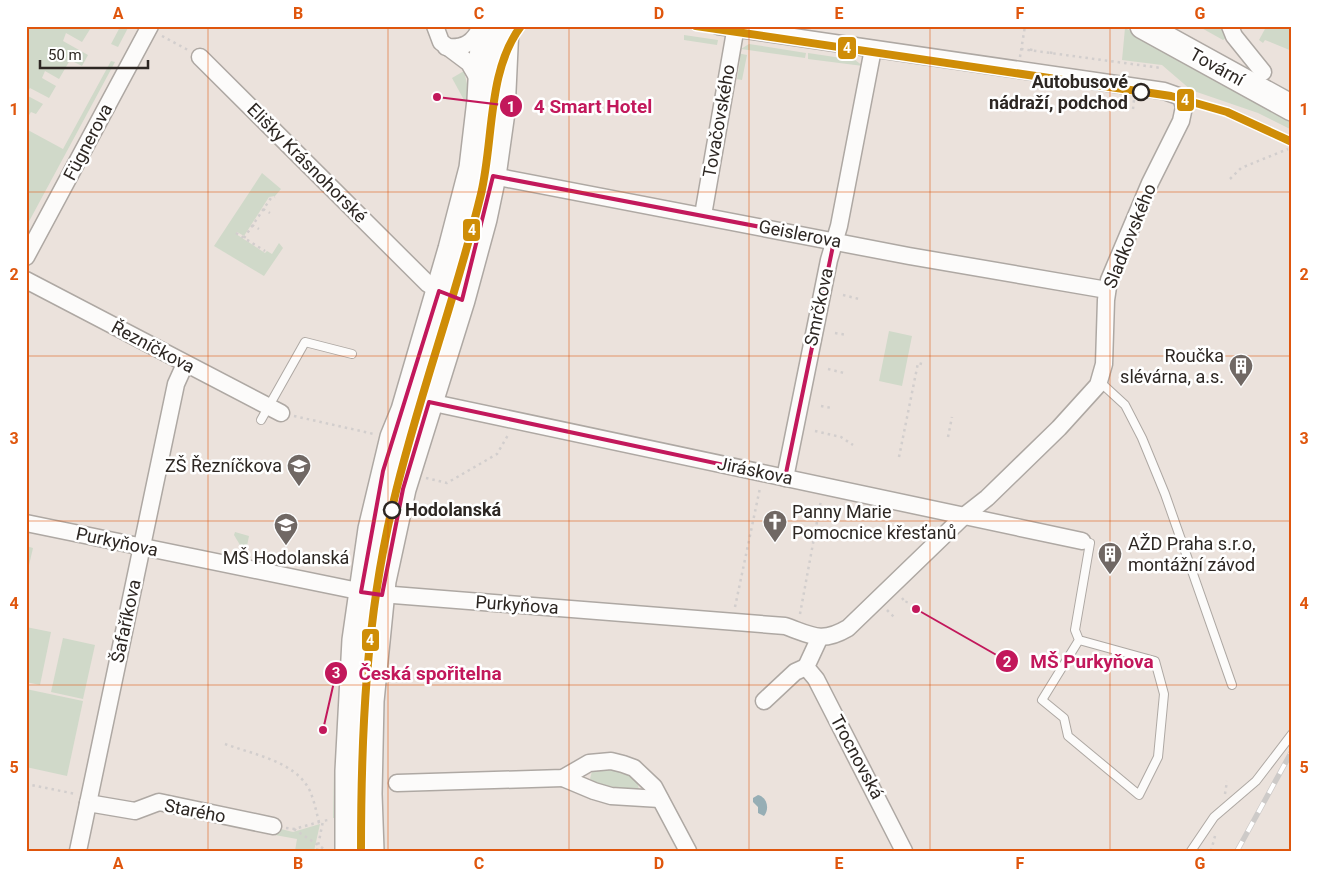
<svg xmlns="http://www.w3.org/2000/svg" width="1318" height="877" viewBox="0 0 1318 877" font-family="Roboto,sans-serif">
<rect width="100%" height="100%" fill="#ebe2dc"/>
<!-- green -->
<g fill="#d0d9c9">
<polygon points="26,26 92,26 82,42 66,33 63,41 88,55 82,66 70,60 59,79 45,71 42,78 56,86 49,98 30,88 26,94"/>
<polygon points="119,26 129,26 118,47 111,44 120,27"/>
<polygon points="1198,26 1224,26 1226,38 1223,40"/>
<polygon points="1264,26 1292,26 1292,51 1265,40 1263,43 1259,40 1266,27"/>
<polygon points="1125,28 1292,119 1292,130 1258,113 1191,90 1162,65 1122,60"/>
<polygon points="684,35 718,40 717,45 684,40"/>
<polygon points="749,44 806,53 805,58 741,49"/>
<polygon points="737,53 747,55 742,80 737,79 740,61 737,59"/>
<polygon points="808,53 855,60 863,66 808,59"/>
<polygon points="111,61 115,62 26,227 26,129 63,149"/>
<polygon points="464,71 470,97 464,100 452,78"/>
<polygon points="26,95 43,104 36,114 31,112 26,120"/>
<polygon points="262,173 281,189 275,196 269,197 244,236 237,232 236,234 265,253 267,251 272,254 279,243 283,248 264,276 214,246"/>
<polygon points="889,331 912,336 902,386 879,381"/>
<polygon points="235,532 249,536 247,546 240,545 234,535"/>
<polygon points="26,546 33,548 26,578"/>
<polygon points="26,627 51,632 40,685 26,682"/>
<polygon points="63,638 95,645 83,699 51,692"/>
<polygon points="26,689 83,701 67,776 26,767"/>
<path d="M 616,767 L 636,779 L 639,789 C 625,795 601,790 590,779 L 592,771 Z"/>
<polygon points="334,769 340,769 343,817 333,818"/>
<polygon points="320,824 314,851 295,851 297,839 275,835 277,828 293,832"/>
</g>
<!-- water -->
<path fill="#96aeb5" d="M 758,795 C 767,797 770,809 764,816 L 758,813 L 758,807 L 753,802 L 753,798 Z"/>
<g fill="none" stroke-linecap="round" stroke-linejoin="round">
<defs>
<g id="lane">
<polyline points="1100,382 1125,405 1142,438 1165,494 1232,685"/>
<polyline points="261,420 305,342 352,354"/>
<polyline points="1079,640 1042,700 1064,718 1068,736 1139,795 1158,757 1164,694 1155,661 1079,640 1075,630 1090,543 1082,541"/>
<polyline points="1191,851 1214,817 1256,781 1292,734"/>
</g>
<g id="street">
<polyline points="435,26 441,42 469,63 480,82"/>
<polyline points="1230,26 1234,36 1263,72"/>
<path d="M 446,47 C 463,49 474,43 481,26"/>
<polyline points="200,57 428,284 446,295"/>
<polyline points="493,176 909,256 1107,290"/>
<polyline points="703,215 736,26"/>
<polyline points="26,257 150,26"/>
<polyline points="26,280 281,413"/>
<polyline points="429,402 1082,541"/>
<polyline points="785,478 829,260 839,226 873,49"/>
<path d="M 26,523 L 368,593 L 785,626 C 811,635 821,644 848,628 L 964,516 L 987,498 L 1059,428 L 1098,385 L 1104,364 L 1106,300 L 1109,280 L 1150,183 L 1181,121 L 1184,107 L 1181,97 L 1164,91 L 718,26"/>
<polyline points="819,639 806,667 816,679 904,851"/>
<polyline points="764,701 795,672 806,667"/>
<polyline points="563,778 594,791 611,796 660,799"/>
<polyline points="397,783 563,778 589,763 611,761 623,764 634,768 654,787 688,851"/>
<polyline points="88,803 135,811 159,802 273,826"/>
<polyline points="78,851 176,384 185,364"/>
</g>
<g id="primary">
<polyline points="1143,26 1292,108"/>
<polyline points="348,851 348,771 355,640 371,529 393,437 404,410 451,249 472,168 480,100 484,26"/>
<polyline points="371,851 369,794 371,701 383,581 403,489 462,300 484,219 493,176 502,112 506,26"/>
</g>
</defs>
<!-- lane casing -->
<use href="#lane" stroke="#aea8a3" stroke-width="10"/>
<!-- street casing -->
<use href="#street" stroke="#aea8a3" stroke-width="19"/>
<!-- primary casing -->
<use href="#primary" stroke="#aea8a3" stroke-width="28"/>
<!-- path -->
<g stroke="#d2cecd" stroke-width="2.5" stroke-dasharray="2.5 4" stroke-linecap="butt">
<polyline points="162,36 188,50"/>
<polyline points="1021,49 1161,68"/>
<polyline points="1031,51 1032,45"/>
<polyline points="1051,54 1052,48"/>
<polyline points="1020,57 1025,26"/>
<polyline points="1133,109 1134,100"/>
<polyline points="1230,179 1241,168 1288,149"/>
<polyline points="263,209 270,213"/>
<polyline points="252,225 259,229"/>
<polyline points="236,233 265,251"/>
<polyline points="244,238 271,198 275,197"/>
<polyline points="843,295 859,299"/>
<polyline points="835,333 847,335"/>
<polyline points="828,369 844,373"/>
<polyline points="821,406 832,408"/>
<polyline points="294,416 374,434"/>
<polyline points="815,431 841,437 853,445"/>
<polyline points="948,437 952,417"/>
<polyline points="899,457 918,363 922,364"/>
<polyline points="426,478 447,483 497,454 508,435"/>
<polyline points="902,598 906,603 907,601"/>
<polyline points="735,607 760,488"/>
<polyline points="887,610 895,618"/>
<polyline points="800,614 821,500"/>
<path d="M 225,744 C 252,754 294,761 309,789 C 314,799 316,811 319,822"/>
<polyline points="26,784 76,794"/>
<polyline points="1225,794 1227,781"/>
<polyline points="286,828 294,829 323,821"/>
<polyline points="294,829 327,851"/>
<polyline points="317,851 323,821 328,820"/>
<polyline points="1211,851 1215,836"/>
</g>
<!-- lane -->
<use href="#lane" stroke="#fcfbfa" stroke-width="8"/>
<!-- street -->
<use href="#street" stroke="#fcfbfa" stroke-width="16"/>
<!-- primary -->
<use href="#primary" stroke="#fcfbfa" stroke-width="25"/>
<defs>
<polyline id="rail" points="1237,851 1292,751"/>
</defs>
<!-- rail casing -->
<use href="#rail" stroke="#cdcac8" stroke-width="5.5"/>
<!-- rail -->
<use href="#rail" stroke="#fff" stroke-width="4" stroke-dasharray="11" stroke-linecap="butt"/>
<defs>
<g id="tram-1">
<polyline points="696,26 1171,96 1227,112 1292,142"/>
<path d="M 361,851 C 361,734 366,618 393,504 C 417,400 456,298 481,194 C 494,139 487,71 521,26"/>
</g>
</defs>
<!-- tram-1 casing -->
<use href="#tram-1" stroke="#fff" stroke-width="11"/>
<!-- tram-1 -->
<use href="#tram-1" stroke="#cf8d07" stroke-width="8"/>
</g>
<!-- marked area -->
<path fill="none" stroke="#c2185b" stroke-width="4" stroke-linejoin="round" d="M 493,176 L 834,241 L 785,478 L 429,402 L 403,489 L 382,595 L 361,592 L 383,471 L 439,291 L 462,300 Z"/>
<!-- grid -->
<path fill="none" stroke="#df560d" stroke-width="1" stroke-opacity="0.55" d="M 208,26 L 208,851M 388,26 L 388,851M 569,26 L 569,851M 749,26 L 749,851M 930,26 L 930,851M 1110,26 L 1110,851M 26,192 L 1292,192M 26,356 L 1292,356M 26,521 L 1292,521M 26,685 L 1292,685"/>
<!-- icons -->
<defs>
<symbol id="building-pin" viewBox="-11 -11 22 30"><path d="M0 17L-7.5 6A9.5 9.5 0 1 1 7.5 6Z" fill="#706864" stroke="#fff"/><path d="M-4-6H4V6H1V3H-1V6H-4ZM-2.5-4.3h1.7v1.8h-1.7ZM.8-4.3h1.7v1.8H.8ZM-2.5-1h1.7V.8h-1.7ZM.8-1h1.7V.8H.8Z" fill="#fff"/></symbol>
<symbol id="school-pin" viewBox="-11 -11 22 30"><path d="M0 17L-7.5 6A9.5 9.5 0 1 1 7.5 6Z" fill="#706864" stroke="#fff"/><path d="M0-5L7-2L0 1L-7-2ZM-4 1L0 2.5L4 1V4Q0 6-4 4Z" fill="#fff"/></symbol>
<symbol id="church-pin" viewBox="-11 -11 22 30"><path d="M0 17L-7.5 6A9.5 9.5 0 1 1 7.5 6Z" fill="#706864" stroke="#fff"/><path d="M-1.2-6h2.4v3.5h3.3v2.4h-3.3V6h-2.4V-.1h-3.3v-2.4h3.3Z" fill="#fff"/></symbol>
</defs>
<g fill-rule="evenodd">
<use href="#building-pin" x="1227" y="352" width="28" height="38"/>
<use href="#school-pin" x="285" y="452" width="28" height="38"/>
<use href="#church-pin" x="761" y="508" width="28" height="38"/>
<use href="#school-pin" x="272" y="511" width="28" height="38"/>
<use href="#building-pin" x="1096" y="540" width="28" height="38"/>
</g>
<!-- markers -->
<g fill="#fff" stroke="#2d2723" stroke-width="2.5">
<circle cx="1141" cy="92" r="8"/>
<circle cx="392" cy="510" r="8"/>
</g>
<g text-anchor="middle" stroke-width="5" stroke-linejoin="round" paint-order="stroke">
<!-- street labels -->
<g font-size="18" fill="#2d2723" stroke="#fff">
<text transform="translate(1217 67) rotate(29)" y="6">Tovární</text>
<text transform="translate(719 121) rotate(-80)" y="6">Tovačovského</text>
<text transform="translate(88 142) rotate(-62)" y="6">Fügnerova</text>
<text transform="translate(307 163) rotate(45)" y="6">Elišky Krásnohorské</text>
<text transform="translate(800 234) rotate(11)" y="6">Geislerova</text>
<text transform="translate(1130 236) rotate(-68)" y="6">Sladkovského</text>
<text transform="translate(819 307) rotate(-78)" y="6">Smrčkova</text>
<text transform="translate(153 347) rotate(28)" y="6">Řezníčkova</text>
<text transform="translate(755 471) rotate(12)" y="6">Jiráskova</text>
<text transform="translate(117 542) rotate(12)" y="6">Purkyňova</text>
<text transform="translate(517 605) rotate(4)" y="6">Purkyňova</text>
<text transform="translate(126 621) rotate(-78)" y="6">Šafaříkova</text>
<text transform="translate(857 757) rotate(62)" y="6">Trocnovská</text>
<text transform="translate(195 811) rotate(11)" y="6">Starého</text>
</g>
<!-- stop labels -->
<g font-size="18" font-weight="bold" fill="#2d2723" stroke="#fff" text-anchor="end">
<text x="1128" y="88">Autobusové<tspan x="1128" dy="21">nádraží, podchod</tspan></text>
<text x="405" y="516" text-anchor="start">Hodolanská</text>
</g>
<!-- poi labels -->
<g font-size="18" fill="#2d2723" stroke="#fff" text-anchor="end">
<text x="1224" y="362">Roučka<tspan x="1224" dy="21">slévárna, a.s.</tspan></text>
<text x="282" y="472">ZŠ Řezníčkova</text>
<text x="792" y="518" text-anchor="start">Panny Marie<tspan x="792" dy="21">Pomocnice křesťanů</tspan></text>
<text x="1128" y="550" text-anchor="start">AŽD Praha s.r.o,<tspan x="1128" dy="21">montážní závod</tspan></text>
<text x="286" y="564" text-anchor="middle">MŠ Hodolanská</text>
</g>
</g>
<!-- callouts -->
<path fill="none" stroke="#c2185b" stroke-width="2" d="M437 97L511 106M916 609L1007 661M323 730L336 673"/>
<g fill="#c2185b" stroke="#fff" stroke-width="2">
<circle cx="437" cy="97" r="5"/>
<circle cx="916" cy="609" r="5"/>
<circle cx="323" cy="730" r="5"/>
<circle cx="511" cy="106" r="12"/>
<circle cx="1007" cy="661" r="12"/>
<circle cx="336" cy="673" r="12"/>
</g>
<g font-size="15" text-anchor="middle" font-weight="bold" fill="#fff">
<text x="511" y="112">1</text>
<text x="1007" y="667">2</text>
<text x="336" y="678">3</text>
</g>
<g font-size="19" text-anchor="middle" font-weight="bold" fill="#c2185b" stroke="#fff" stroke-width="5" stroke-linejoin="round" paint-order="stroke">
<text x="593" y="113">4 Smart Hotel</text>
<text x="1092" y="668">MŠ Purkyňova</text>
<text x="430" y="680">Česká spořitelna</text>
</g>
<g stroke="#fff" stroke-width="2">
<rect x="837" y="36" width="20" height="24" rx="5" fill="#cf8d07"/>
<rect x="1176" y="88" width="19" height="24" rx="5" fill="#cf8d07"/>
<rect x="462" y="218" width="19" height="24" rx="5" fill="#cf8d07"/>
<rect x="361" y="628" width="19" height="24" rx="5" fill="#cf8d07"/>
</g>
<g font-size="14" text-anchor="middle" font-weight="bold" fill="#fff">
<text x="847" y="53">4</text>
<text x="1185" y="105">4</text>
<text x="472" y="235">4</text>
<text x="370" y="645">4</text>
</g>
<!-- border -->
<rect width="1318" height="877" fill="none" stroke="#ffffff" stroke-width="55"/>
<!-- scale -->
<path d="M40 60v8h108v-8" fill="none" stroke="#2d2723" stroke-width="2.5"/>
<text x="48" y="60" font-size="15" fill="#2d2723" stroke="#ffffff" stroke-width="4" paint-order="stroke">50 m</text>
<rect x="28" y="28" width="1262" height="822" fill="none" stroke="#df560d" stroke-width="2"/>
<g font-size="16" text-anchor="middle" font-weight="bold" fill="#df560d">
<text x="118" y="19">A</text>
<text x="298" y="19">B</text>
<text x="479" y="19">C</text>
<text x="659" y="19">D</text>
<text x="839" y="19">E</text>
<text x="1020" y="19">F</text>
<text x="1200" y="19">G</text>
<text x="14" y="115">1</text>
<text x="1304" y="115">1</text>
<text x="14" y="280">2</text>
<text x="1304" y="280">2</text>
<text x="14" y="444">3</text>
<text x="1304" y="444">3</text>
<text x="14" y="609">4</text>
<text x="1304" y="609">4</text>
<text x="14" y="773">5</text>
<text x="1304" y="773">5</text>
<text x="118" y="869">A</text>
<text x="298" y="869">B</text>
<text x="479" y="869">C</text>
<text x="659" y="869">D</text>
<text x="839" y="869">E</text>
<text x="1020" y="869">F</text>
<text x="1200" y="869">G</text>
</g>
</svg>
